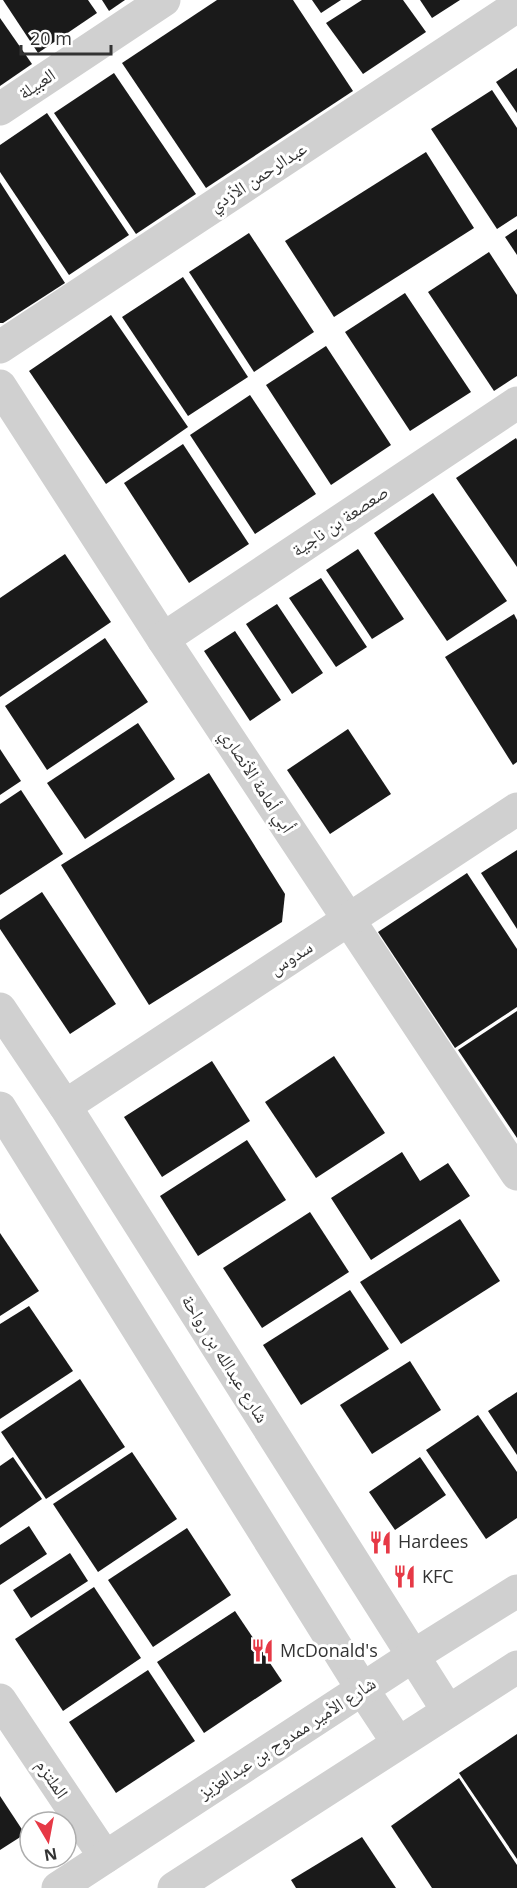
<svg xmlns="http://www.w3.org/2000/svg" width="517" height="1888" viewBox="0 0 517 1888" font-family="'Open Sans','Noto Naskh Arabic',sans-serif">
<rect width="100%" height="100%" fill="#fff"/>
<!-- building -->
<g fill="#1a1a1a">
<polygon points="3,0 88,0 97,13 38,53"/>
<polygon points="102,0 125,0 109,11"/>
<polygon points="217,0 293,0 353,91 206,188 122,63"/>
<polygon points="312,0 341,0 321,13"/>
<polygon points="362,0 403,0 426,32 363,74 326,23"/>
<polygon points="420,0 460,0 432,18"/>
<polygon points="0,18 32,64 0,86"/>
<polygon points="517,68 517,113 496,82"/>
<polygon points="114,73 196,194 136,234 54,113"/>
<polygon points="492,90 517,128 517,216 497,229 431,129"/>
<polygon points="47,113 129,235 69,275 0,172 0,145"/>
<polygon points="426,152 474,228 334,317 285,241"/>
<polygon points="0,182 65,283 3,323 0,323"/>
<polygon points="517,229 517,255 505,237"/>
<polygon points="249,233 314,332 254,372 189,272"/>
<polygon points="489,252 517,295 517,376 494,391 428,292"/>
<polygon points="183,277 248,377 188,416 122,317"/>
<polygon points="405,293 471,392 410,431 345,332"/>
<polygon points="111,315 188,427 106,484 29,371"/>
<polygon points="326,346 391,445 331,485 266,385"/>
<polygon points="250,395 316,494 255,534 190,435"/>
<polygon points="516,438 517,440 517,567 456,478"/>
<polygon points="183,444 249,544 189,583 124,483"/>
<polygon points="433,493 507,601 447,641 374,533"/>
<polygon points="358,549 404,619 372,639 326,570"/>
<polygon points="65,554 111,622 0,697 0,598"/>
<polygon points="321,578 367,647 336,667 289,598"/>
<polygon points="277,604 323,673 292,694 246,624"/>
<polygon points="514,614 517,620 517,762 513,765 445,657"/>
<polygon points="235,631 281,700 250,721 204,651"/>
<polygon points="105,638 148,702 47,770 5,706"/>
<polygon points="138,723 175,779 85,839 47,783"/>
<polygon points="348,729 391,794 330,834 287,770"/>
<polygon points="0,749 21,781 0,795"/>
<polygon points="209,773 285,894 282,922 149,1005 61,865"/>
<polygon points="21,790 63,854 0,895 0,804"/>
<polygon points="517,850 517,929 481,873"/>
<polygon points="467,873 517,949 517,1007 455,1048 378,932"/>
<polygon points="42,892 116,1004 70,1034 0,929 0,920"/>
<polygon points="517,1011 517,1138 458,1050"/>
<polygon points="334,1056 385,1133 316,1178 265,1102"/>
<polygon points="212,1061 250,1121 162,1177 124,1117"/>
<polygon points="247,1140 286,1200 198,1256 160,1196"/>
<polygon points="402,1152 420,1181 448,1163 470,1196 371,1260 331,1198"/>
<polygon points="310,1212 349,1272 262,1328 223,1268"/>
<polygon points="460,1219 500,1281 401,1344 360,1282"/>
<polygon points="0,1233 39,1291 0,1316"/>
<polygon points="350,1290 389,1349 301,1405 263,1345"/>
<polygon points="29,1306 73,1371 0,1419 0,1324"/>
<polygon points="410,1361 441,1410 372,1454 340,1405"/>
<polygon points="80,1379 125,1447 46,1499 1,1432"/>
<polygon points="517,1392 517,1455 488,1411"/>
<polygon points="478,1415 517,1472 517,1518 486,1539 426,1450"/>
<polygon points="132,1452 177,1519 98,1572 53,1504"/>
<polygon points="13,1457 42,1499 0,1528 0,1466"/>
<polygon points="420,1457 446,1495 395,1530 369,1492"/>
<polygon points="29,1526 47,1554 0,1585 0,1545"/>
<polygon points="187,1528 231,1595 153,1647 108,1580"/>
<polygon points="70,1553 88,1581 31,1618 13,1590"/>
<polygon points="94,1587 141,1658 63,1711 15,1639"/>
<polygon points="235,1611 282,1681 204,1733 157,1662"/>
<polygon points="148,1670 195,1741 116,1793 69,1722"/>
<polygon points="517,1734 517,1859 459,1773"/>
<polygon points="459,1778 517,1865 517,1888 432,1888 391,1826"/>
<polygon points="0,1796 25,1834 0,1850"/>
<polygon points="362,1837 396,1888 296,1888 291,1880"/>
</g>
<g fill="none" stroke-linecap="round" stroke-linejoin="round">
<!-- minor -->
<g stroke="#d0d0d0" stroke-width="33">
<polyline points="0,109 164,0"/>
<polyline points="0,347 517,6"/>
<polyline points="0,386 163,639 517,1174"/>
<polyline points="163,639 517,403"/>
<polyline points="0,1009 65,1106 448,1711"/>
<polyline points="65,1106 517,809"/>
<polyline points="0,1108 363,1690 398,1743"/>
<polyline points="0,1700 105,1857"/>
<polyline points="58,1888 413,1656 517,1591"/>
<polyline points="174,1888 517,1667"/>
</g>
</g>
<!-- icons -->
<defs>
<symbol id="restaurant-bare" viewBox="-9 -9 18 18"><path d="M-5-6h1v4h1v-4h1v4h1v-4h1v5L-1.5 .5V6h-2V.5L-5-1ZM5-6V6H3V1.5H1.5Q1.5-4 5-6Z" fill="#e63946" stroke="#fff" stroke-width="2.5" paint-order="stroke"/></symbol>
</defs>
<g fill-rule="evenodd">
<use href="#restaurant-bare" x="364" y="1526" width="33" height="33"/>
<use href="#restaurant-bare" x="388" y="1560" width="33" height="33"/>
<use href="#restaurant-bare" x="246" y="1634" width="33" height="33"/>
</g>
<g text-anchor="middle" stroke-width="6" stroke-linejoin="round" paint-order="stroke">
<!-- street labels -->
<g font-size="18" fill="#333" stroke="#fff">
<text transform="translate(37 84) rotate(-34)" y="6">العبيلة</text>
<text transform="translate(258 177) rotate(-33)" y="6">عبدالرحمن الأزدي</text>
<text transform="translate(340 521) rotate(-34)" y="6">صعصعة بن ناجية</text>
<text transform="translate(257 781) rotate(57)" y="6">أبي أمامة الأنصاري</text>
<text transform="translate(291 958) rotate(-33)" y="6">سدوس</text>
<text transform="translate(225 1359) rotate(58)" y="6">شارع عبدالله بن رواحة</text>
<text transform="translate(287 1738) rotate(-33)" y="6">شارع الأمير ممدوح بن عبدالعزيز</text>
<text transform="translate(52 1779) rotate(56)" y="6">الملتزم</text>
</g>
<!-- poi labels -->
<g font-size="18" fill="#333" stroke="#fff" text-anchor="start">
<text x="398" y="1548">Hardees</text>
<text x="422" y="1583">KFC</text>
<text x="280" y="1657">McDonald's</text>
</g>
</g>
<!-- north arrow -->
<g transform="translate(48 1840) rotate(170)"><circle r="28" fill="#ffffff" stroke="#adadad" stroke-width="1.5"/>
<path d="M0-4.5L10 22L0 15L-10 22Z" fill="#e63946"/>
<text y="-9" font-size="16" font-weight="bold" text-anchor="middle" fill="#333333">N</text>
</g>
<!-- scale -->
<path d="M21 45v9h90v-9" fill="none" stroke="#333333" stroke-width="3"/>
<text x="30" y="45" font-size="18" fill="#333333" stroke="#ffffff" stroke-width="4.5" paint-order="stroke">20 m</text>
</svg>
